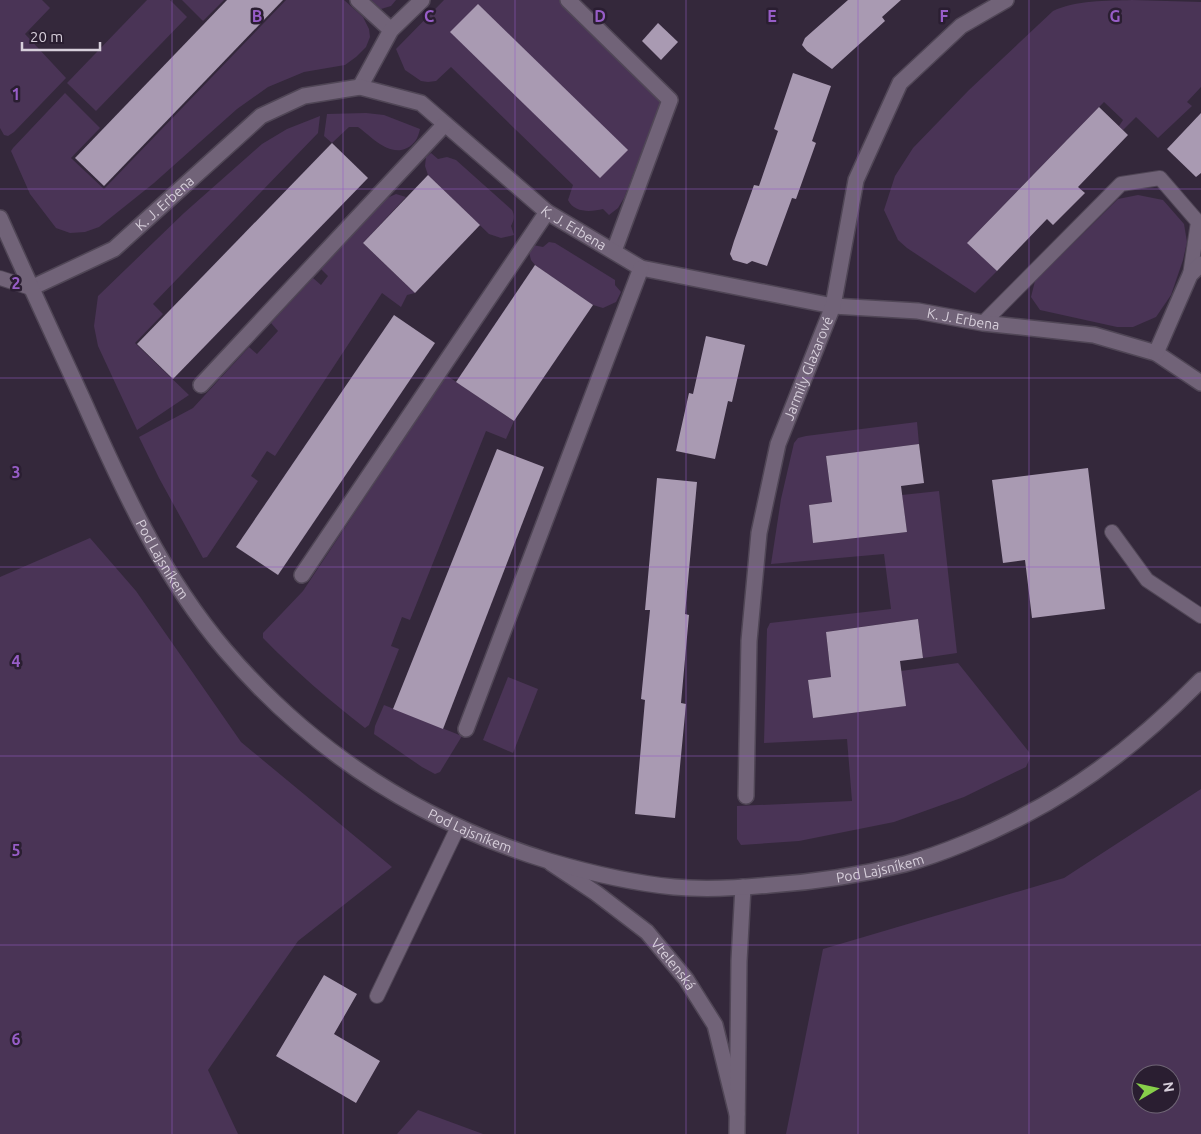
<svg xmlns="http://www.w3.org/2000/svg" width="1201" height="1134" viewBox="0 0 1201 1134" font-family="Ubuntu,sans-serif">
<rect width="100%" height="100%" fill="#34283b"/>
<!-- green -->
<g fill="#4a3456" fill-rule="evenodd">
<polygon points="0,0 42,0 50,8 25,34 66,78 14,132 8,136 4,135 0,128"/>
<polygon points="147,0 170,0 187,17 96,111 67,83"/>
<polygon points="182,0 224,0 203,21"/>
<polygon points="286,0 344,0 363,17 369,29 370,37 366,47 356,57 345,65 304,72 268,87 237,109 154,183 99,227 85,232 70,233 56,228 30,194 11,151 13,148 65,93 100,128 71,158 104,189"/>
<polygon points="371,0 396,0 391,6 381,9"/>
<path d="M 444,0 L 560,0 L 656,93 L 660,99 L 660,104 L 624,198 L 618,208 L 609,215 L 603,209 C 591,212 574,213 568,200 L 573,185 L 451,67 L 436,81 L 428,82 L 421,81 L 405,70 L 396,49 Z"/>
<path d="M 1132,0 L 1201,2 L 1201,87 L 1187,102 L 1192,106 L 1158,138 L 1136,117 L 1123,130 L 1119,126 L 1123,120 L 1104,102 L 968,242 L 997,271 L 975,293 L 907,248 L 898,240 L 884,210 L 895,176 L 913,148 L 969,90 L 1053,11 C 1076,0 1106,1 1132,0 Z"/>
<path d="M 366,113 L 384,115 L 420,129 C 418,138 415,144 407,148 C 389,157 372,137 358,127 L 349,127 L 332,143 L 324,136 L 327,114 Z"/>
<polygon points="320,116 318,133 153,304 163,314 135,343 189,395 137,430 98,346 94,326 98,296 184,213 262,144 287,129"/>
<path d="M 431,153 L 438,159 L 447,157 L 456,160 L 512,210 C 515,216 514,220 511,226 L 514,235 L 501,238 L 489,234 L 428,175 L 425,166 L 426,157 Z"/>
<polygon points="396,194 406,197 363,243 415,293 407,295 401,307 382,293 275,456 267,451 251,476 258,481 207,557 203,558 159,478 139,437 193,408 249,347 257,354 278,331 271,323 313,278 321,285 328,276 321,269 387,198"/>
<polygon points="1138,195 1163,200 1184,224 1187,242 1183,260 1171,295 1156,317 1133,327 1117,327 1040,310 1031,297 1035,281 1118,199"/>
<polygon points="549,242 555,243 615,280 615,285 621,292 616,302 603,308 593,305 535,265 531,260 529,252 533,245 543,247"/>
<path d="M 446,375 L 514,421 L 506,439 L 486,431 L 410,620 L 402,617 L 391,646 L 399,649 L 369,725 L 365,728 C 329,700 295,671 263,638 L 263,633 L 303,591 Z"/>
<polygon points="917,422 919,444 826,456 832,502 809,505 813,543 907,532 902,495 939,491 957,653 923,658 918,619 826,632 831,677 808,680 813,718 905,706 901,671 958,663 1029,752 1030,758 1026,767 964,797 894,822 799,841 741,845 737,839 737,806 852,801 847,739 764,743 767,629 770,623 891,609 884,554 771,564 781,499 794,443 798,438 806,436"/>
<polygon points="90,538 136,591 241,742 392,867 298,941 208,1070 238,1134 0,1134 0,577"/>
<polygon points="508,677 538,689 513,753 483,740"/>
<polygon points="384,705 462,736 440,772 435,774 422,767 374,734 375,726"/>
<path d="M 1201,789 L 1201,1134 L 786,1134 L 823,949 L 1064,878 ZM 1141,1074 L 1171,1074 L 1171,1104 L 1141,1104 Z"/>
<polygon points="418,1110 483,1134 397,1134"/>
</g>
<!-- building -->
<g fill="#a99ab2">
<polygon points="227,0 283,0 104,186 75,158"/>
<polygon points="848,0 901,0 882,17 885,21 832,69 807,51 802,45 805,38"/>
<polygon points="478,4 628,150 600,178 450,32"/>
<polygon points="658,23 678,42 661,60 642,41"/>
<polygon points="793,73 831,86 812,141 816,143 796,199 792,198 767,266 752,261 747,264 733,260 730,254 734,241 754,185 759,186 778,131 774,129"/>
<polygon points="1099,107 1128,135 1078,187 1085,193 1053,225 1047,219 997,271 967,243"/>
<polygon points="1201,113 1201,173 1196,177 1167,149"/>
<polygon points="332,143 368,178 173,379 137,344"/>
<polygon points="428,175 480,225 415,293 363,243"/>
<polygon points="535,265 593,305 514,421 456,382"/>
<polygon points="394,315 435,343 278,575 236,547"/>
<polygon points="706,336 745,345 732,402 728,401 715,459 676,451 689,393 693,394"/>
<polygon points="919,444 924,483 901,486 907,532 813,543 809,505 832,502 826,456"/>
<polygon points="497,449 544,467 443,729 393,709"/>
<polygon points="1088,468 1105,609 1032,618 1025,560 1003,563 992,480"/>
<polygon points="657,478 697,482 685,614 689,615 681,703 686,704 675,818 635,814 645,700 641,699 650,610 645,610"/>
<polygon points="918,619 923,658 900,661 906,706 813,718 808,680 831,677 826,632"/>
<polygon points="324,975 357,994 334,1034 380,1061 356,1103 276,1056"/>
</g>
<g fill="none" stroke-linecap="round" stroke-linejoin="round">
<defs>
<g id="lane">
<polyline points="0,278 31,288"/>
<polyline points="983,323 1121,184 1160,178 1198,222 1190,275"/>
<polyline points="1112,532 1147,580 1201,616"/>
<polyline points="377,996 458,827"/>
</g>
<g id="street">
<polyline points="358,0 391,30"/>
<polyline points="568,0 670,100 614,251"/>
<polyline points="360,87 391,30 422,0"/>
<path id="s1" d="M 31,288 L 114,249 L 261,116 L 304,96 L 360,87 L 421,103 L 547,212 L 641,268 L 833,306 L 918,311 L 983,323 L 1094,335 L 1156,353 L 1201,383"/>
<polyline points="1156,353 1190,275 1201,264"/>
<polyline points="201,385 445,124"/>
<polyline points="302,575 547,212"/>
<polyline points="466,729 641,268"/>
<path id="s2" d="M 746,796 L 749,641 L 759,533 L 778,444 L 833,306 L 856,180 L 900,83 L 961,26 L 1006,0"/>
<path id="s3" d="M 551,863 L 596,893 L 647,932 L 686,979 L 715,1025 L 737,1114"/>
<polyline points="737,1134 739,961 743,887"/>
</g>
<g id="secondary">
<path id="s4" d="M 0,218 C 27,279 55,339 83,400 C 122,488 162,576 225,650 C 312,752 421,822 549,861 C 590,873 632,883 674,887 C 706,890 739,888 770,885 C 816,882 861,875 905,864 C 942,854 989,834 1023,816 C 1090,782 1149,733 1201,680"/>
</g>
</defs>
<!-- lane casing -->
<use href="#lane" stroke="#504656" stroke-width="16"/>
<!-- street casing -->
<use href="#street" stroke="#504656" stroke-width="18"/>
<!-- secondary casing -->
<use href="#secondary" stroke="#504656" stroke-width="18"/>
<!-- lane -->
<use href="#lane" stroke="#716378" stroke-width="14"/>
<!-- street -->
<use href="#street" stroke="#716378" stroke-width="15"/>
<!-- secondary -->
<use href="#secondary" stroke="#716378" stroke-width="15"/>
</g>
<!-- grid -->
<path fill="none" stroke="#975dc7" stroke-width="1" stroke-opacity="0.55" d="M 172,0 L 172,1134M 343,0 L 343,1134M 515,0 L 515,1134M 686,0 L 686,1134M 858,0 L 858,1134M 1029,0 L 1029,1134M 0,189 L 1201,189M 0,378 L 1201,378M 0,567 L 1201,567M 0,756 L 1201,756M 0,945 L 1201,945"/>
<g text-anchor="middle" stroke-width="5" stroke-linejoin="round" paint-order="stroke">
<!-- street labels -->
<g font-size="14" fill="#d7cfdb" stroke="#2a1e31">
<text dy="5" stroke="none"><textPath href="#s1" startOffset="160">K. J. Erbena</textPath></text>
<text dy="5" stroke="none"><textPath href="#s1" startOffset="655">K. J. Erbena</textPath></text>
<text dy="5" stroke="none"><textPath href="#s1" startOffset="1060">K. J. Erbena</textPath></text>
<text dy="5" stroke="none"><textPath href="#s2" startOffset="436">Jarmily Glazarové</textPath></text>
<text dy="5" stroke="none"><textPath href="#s4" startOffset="378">Pod Lajsníkem</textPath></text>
<text dy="5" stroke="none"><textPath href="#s4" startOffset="796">Pod Lajsníkem</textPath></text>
<text dy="5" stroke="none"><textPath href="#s4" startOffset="1216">Pod Lajsníkem</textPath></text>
<text dy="5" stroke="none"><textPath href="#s3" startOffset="160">Vtelenská</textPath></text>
</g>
</g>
<g font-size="16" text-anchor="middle" font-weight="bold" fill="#975dc7" stroke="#2a1e31" stroke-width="5" stroke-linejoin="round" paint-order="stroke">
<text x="257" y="22">B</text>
<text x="429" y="22">C</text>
<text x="600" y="22">D</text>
<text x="772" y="22">E</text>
<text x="944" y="22">F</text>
<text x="1115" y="22">G</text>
<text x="16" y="100">1</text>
<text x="16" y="289">2</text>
<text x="16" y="478">3</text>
<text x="16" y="667">4</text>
<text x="16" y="856">5</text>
<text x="16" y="1045">6</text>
</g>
<!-- north arrow -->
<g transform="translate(1156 1089) rotate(81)"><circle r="24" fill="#2a1e31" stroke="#6f6575"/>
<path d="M0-4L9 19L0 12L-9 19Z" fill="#87cf4a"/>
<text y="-8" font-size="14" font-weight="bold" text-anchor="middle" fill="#d7cfdb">N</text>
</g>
<!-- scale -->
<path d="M22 42v8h78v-8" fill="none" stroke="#d7cfdb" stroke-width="2.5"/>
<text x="30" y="42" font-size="15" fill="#d7cfdb" stroke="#2a1e31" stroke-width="4" paint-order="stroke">20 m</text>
</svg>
